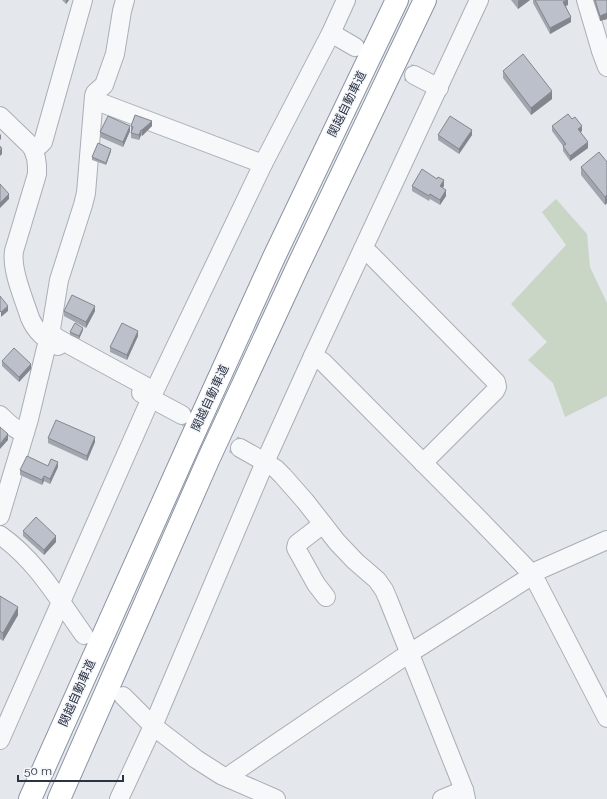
<svg xmlns="http://www.w3.org/2000/svg" width="607" height="799" viewBox="0 0 607 799" font-family="Raleway,'Noto Sans JP',sans-serif">
<rect width="100%" height="100%" fill="#e4e7ec"/>
<!-- green -->
<polygon fill="#c9d6c5" points="556,199 587,234 590,267 607,303 607,396 565,417 553,383 528,360 547,342 511,304 566,245 542,212"/>
<g fill="none" stroke-linecap="round" stroke-linejoin="round">
<!-- minor-tunnel -->
<g stroke="#bfc3cb" stroke-width="18" stroke-dasharray="18 9" stroke-linecap="butt">
<polyline points="359,49 414,75"/>
<polyline points="186,418 240,448"/>
</g>
<defs>
<g id="minor">
<polyline points="125,0 122,11 115,54 104,85 95,93 94,96 86,193 83,205 59,280 51,329 51,333 57,338 145,386"/>
<polyline points="586,0 601,51 607,67"/>
<polyline points="331,33 355,47"/>
<polyline points="414,75 439,88"/>
<polyline points="99,102 263,164"/>
<path d="M 0,116 L 30,145 L 33,149 L 36,158 L 37,166 L 37,174 L 35,181 L 14,251 C 11,270 24,299 30,318 C 36,332 45,339 58,346"/>
<polyline points="33,149 40,145 43,142 83,0"/>
<polyline points="363,249 370,254 496,382 497,387 495,391 423,463"/>
<polyline points="313,356 323,362 478,518 533,575 607,718"/>
<polyline points="141,393 182,415"/>
<path d="M 0,415 C 7,422 15,431 25,432"/>
<polyline points="240,448 265,462 276,469 283,476 305,501 337,542 355,561 377,580 384,590 388,599 464,790 466,799"/>
<polyline points="0,516 29,419 46,348 50,342"/>
<polyline points="323,524 297,544 296,548 316,584 326,597"/>
<path d="M 0,535 C 37,561 58,599 84,635"/>
<polyline points="123,696 153,726 196,759 221,775 276,799"/>
<polyline points="0,740 151,398 263,164 331,33 346,0"/>
<polyline points="230,779 233,773 402,658 533,575 539,570 607,540"/>
<polyline points="119,799 153,726 265,462 313,356 479,0"/>
<polyline points="442,799 464,790"/>
</g>
<g id="highway">
<polyline points="30,799 189,444 274,257 397,0"/>
<polyline points="59,799 209,458 297,268 425,0"/>
</g>
</defs>
<!-- minor casing -->
<use href="#minor" stroke="#a9aeb7" stroke-width="20"/>
<!-- highway casing -->
<use href="#highway" stroke="#8b94a3" stroke-width="24"/>
<!-- minor -->
<use href="#minor" stroke="#f7f8fa" stroke-width="18"/>
<!-- highway -->
<use href="#highway" stroke="#fff" stroke-width="22"/>
</g>
<!-- wall -->
<g fill="#a1a5ae">
<polygon points="62,0 69,0 66,4"/>
<polygon points="511,0 530,0 518,9"/>
<polygon points="533,0 568,0 568,5 566,6 571,22 550,34 533,3"/>
<polygon points="593,0 607,0 607,19 600,21"/>
<polygon points="503,71 552,99 531,115 503,78"/>
<polygon points="131,126 152,126 142,136 141,135 139,140 131,138"/>
<polygon points="552,126 582,131 580,132 588,148 570,161 563,151 563,146 552,131"/>
<polygon points="130,131 123,147 100,137 100,132"/>
<polygon points="438,135 472,135 459,154 438,140"/>
<polygon points="111,151 106,165 92,160 92,157"/>
<polygon points="607,162 607,203 605,205 581,175 581,167"/>
<polygon points="412,186 444,186 442,188 446,196 440,205 430,199 429,201 412,191"/>
<polygon points="64,311 95,311 86,328 64,316"/>
<polygon points="83,330 79,339 70,335 70,332"/>
<polygon points="138,336 127,360 110,352 110,347"/>
<polygon points="2,361 31,369 19,382 2,366"/>
<polygon points="48,438 95,442 87,461 48,443"/>
<polygon points="48,466 58,467 50,484 44,481 42,485 20,475 20,470"/>
<polygon points="23,531 56,542 44,555 23,536"/>
<polygon points="0,596 18,615 3,641 0,639"/>
</g>
<!-- shaded-wall -->
<g fill="#83868d">
<polygon points="66,0 69,0 66,4"/>
<polygon points="519,0 530,0 518,9 518,1"/>
<polygon points="568,0 568,5 563,7 563,2"/>
<polygon points="607,13 607,19 600,21 600,16"/>
<polygon points="571,17 571,22 550,34 550,28"/>
<polygon points="552,91 552,99 531,115 531,108"/>
<polygon points="152,121 152,126 142,136 142,130"/>
<polygon points="130,126 130,131 123,147 123,142"/>
<polygon points="582,126 582,131 578,134 578,129"/>
<polygon points="141,130 141,135 139,140 139,135"/>
<polygon points="472,130 472,135 459,154 459,149"/>
<polygon points="1,134 1,139 0,140 0,135"/>
<polygon points="588,142 588,148 570,161 570,156"/>
<polygon points="2,149 2,154 0,156 0,151"/>
<polygon points="111,149 111,151 106,165 106,163"/>
<polygon points="444,180 444,186 440,192 440,186"/>
<polygon points="446,190 446,196 440,205 440,200"/>
<polygon points="9,194 9,199 0,208 0,203"/>
<polygon points="607,195 607,203 605,205 605,197"/>
<polygon points="8,306 8,311 1,317 1,312"/>
<polygon points="95,306 95,311 86,328 86,322"/>
<polygon points="83,328 83,330 79,339 79,336"/>
<polygon points="138,331 138,336 127,360 127,355"/>
<polygon points="31,364 31,369 19,382 19,377"/>
<polygon points="8,434 8,440 0,449 0,444"/>
<polygon points="95,437 95,442 87,461 87,456"/>
<polygon points="58,462 58,467 50,484 50,479"/>
<polygon points="44,476 44,481 42,485 42,480"/>
<polygon points="56,536 56,542 44,555 44,550"/>
<polygon points="18,607 18,615 3,641 3,633"/>
</g>
<!-- building -->
<g fill="#bbc0ca" stroke="#83868d">
<polygon points="535,0 567,0 563,2 571,17 550,28"/>
<polygon points="595,0 607,0 607,13 600,16"/>
<polygon points="523,54 552,91 531,108 503,71"/>
<polygon points="568,114 572,119 575,117 582,126 578,129 588,142 570,156 563,146 566,144 552,126"/>
<polygon points="135,115 152,121 142,130 141,130 139,135 131,133 133,127 131,126"/>
<polygon points="108,116 130,126 123,142 100,132"/>
<polygon points="450,116 472,130 459,149 438,135"/>
<polygon points="98,143 111,149 106,163 92,157"/>
<polygon points="0,146 2,149 0,151"/>
<polygon points="599,152 607,162 607,195 605,197 581,167"/>
<polygon points="422,169 437,179 438,177 444,180 440,186 446,190 440,200 430,194 429,196 412,186"/>
<polygon points="0,184 9,194 0,203"/>
<polygon points="72,295 95,306 86,322 64,311"/>
<polygon points="0,296 8,306 1,312 0,311"/>
<polygon points="75,323 83,328 79,336 70,332"/>
<polygon points="122,323 138,331 127,355 110,347"/>
<polygon points="14,348 31,364 19,377 2,361"/>
<polygon points="56,420 95,437 87,456 48,438"/>
<polygon points="0,427 8,434 0,444"/>
<polygon points="27,456 48,466 51,459 58,462 50,479 44,476 42,480 20,470"/>
<polygon points="36,517 56,536 44,550 23,531"/>
<polygon points="0,596 18,607 3,633 0,631"/>
</g>
<g text-anchor="middle" stroke-width="3" stroke-linejoin="round" paint-order="stroke">
<!-- street labels -->
<g font-size="12" fill="#2b3445" stroke="#f4f6f9">
<text transform="translate(347 104) rotate(-64)" y="4">関越自動車道</text>
<text transform="translate(210 398) rotate(-65)" y="4">関越自動車道</text>
<text transform="translate(77 693) rotate(-66)" y="4">関越自動車道</text>
</g>
</g>
<!-- scale -->
<path d="M18 775v6h105v-6" fill="none" stroke="#2b3445" stroke-width="2"/>
<text x="24" y="775" font-size="12" fill="#2b3445" stroke="#f4f6f9" stroke-width="3" paint-order="stroke">50 m</text>
</svg>
